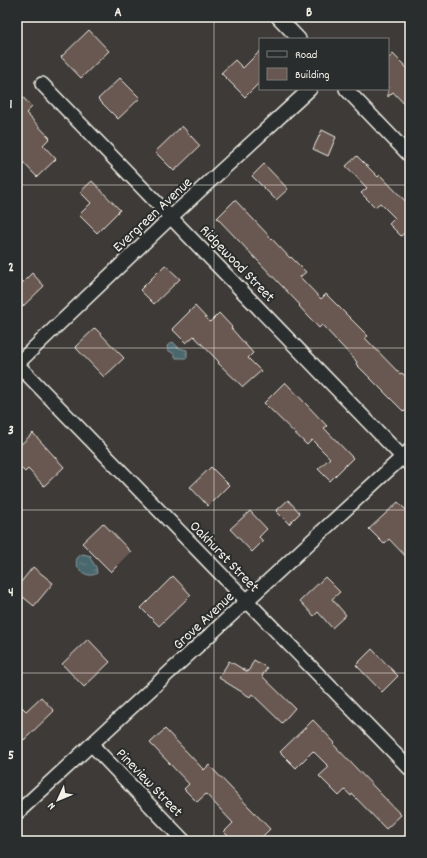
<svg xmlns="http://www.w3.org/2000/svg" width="427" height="858" viewBox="0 0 427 858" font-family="Dekko,sans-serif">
<defs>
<pattern id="water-ripples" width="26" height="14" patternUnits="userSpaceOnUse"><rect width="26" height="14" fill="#4a676e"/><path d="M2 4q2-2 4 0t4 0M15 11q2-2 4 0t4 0" fill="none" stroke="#657d83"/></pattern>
</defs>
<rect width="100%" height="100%" fill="#3d3a38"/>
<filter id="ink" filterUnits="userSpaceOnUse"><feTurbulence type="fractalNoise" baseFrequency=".025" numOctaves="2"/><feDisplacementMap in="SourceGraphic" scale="8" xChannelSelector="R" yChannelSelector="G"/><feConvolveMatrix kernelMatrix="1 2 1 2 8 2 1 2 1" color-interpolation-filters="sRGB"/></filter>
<g filter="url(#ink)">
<!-- water -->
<g fill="url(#water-ripples)" stroke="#8e9e9f">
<polygon points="173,342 179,348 187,350 187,358 176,358 174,354 168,350 167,346"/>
<path d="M 83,554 L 91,556 L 90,558 L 96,567 L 97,573 C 85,582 66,560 83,554 Z"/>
</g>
<!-- building -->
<g fill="#695851" stroke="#f4f1e8">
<polygon points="89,30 109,51 81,78 61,57"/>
<polygon points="260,51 260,82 245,97 221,73 235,60 243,68"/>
<polygon points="393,54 410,71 410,110 393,92 388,97 388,59"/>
<polygon points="120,78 140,98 118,119 98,99"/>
<polygon points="17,91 32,107 26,113 50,138 43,145 56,159 37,177 17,156"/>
<polygon points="182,126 200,146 174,171 155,152"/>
<polygon points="322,130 336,137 328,156 313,149"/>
<polygon points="357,156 378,177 380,175 410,206 410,228 401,236 389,224 395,218 380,203 375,207 361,193 367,188 346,166"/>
<polygon points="264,164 288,189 276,200 252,176"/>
<polygon points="92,181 120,210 97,233 79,215 91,203 80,192"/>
<polygon points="235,200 290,258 291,257 306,272 300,277 321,299 326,294 368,336 365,338 400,374 402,373 410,381 410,406 404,412 356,364 357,362 322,325 319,328 299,306 300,305 217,218"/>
<polygon points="165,265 180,279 154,304 140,290"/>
<polygon points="32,273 44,286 17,312 17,288"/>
<polygon points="195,306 210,322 219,313 232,327 231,328 253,353 248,358 261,371 243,387 218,363 219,362 194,336 186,343 172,329"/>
<polygon points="95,328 124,358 104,377 75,347"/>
<polygon points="285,382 327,426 324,428 353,458 330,481 318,469 330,458 312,440 307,445 264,403"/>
<polygon points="33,433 64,467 44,486 28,469 25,472 17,464 17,448"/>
<polygon points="211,467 229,485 208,506 190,487"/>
<polygon points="288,500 300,513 289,524 276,511"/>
<polygon points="398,502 410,514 410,561 389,539 384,544 369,529"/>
<polygon points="250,511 267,529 259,537 263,541 252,552 230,529"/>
<polygon points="103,523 131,552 111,572 82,543"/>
<polygon points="33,567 53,583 34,606 17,592 17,587"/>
<polygon points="173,576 191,595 159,626 141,608"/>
<polygon points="325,577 340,592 332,599 346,615 332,628 318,612 314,616 300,601"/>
<polygon points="88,639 110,662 84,687 62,664"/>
<polygon points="372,649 398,676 382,692 356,665"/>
<polygon points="254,660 267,668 262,676 295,708 282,723 252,694 250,697 219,678 229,661 248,672"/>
<polygon points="41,697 54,711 24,740 17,733 17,702 26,711"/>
<polygon points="313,720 335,743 333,744 401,815 386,829 352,794 351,796 345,790 339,796 319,776 329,767 313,751 296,768 280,752"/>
<polygon points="165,729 204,770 209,765 270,829 258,841 233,841 224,832 233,823 206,794 197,802 184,789 189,784 150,743"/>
</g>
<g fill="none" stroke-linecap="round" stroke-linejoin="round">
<defs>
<g id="street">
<polyline points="278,17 299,39"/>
<polyline points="42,84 410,465"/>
<polyline points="346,89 410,156"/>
<polyline points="17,364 410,769"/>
<polyline points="17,364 171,217 310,89"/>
<polyline points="92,745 184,841"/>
<polyline points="17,813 410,450"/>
</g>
</defs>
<!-- street casing -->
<use href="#street" stroke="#f4f1e8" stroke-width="16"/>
<!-- street -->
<use href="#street" stroke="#2a2d2e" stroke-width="13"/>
</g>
</g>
<!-- grid -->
<path fill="none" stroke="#f4f1e8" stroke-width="1" stroke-opacity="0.55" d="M 214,17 L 214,841M 17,185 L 410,185M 17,348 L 410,348M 17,510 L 410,510M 17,673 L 410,673"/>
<g text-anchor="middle" stroke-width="4" stroke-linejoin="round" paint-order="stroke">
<!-- street labels -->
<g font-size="15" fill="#f4f1e8" stroke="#2a2d2e">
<text transform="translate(152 214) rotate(-43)" y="5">Evergreen Avenue</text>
<text transform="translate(238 263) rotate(46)" y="5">Ridgewood Street</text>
<text transform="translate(225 556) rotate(46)" y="5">Oakhurst Street</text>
<text transform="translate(203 620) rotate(-43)" y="5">Grove Avenue</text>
<text transform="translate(150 782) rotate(46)" y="5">Pineview Street</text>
</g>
</g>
<!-- margin -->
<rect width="427" height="858" fill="none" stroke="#2a2d2e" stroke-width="44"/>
<!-- legend -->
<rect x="259" y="38" width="130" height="52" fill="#2a2d2e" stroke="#7b7b78"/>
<rect x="267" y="51" width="20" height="6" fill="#2a2d2e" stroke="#7b7b78"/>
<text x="295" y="58" font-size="12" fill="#f4f1e8">Road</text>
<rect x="267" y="68" width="20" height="12" fill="#695851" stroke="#7b7b78"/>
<text x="295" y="78" font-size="12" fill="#f4f1e8">Building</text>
<!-- north arrow -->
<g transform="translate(58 800) rotate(226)" stroke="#2a2d2e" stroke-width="3" paint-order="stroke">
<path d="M0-3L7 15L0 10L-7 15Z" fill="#f4f1e8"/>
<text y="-6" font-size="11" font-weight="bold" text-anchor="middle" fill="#f4f1e8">N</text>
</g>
<rect x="22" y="22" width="383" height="814" fill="none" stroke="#f4f1e8" stroke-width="1.5"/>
<g font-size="13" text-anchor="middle" font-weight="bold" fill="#f4f1e8">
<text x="118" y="16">A</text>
<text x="309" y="16">B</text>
<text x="11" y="108">1</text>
<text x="11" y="271">2</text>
<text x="11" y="434">3</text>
<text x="11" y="596">4</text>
<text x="11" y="759">5</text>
</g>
</svg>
